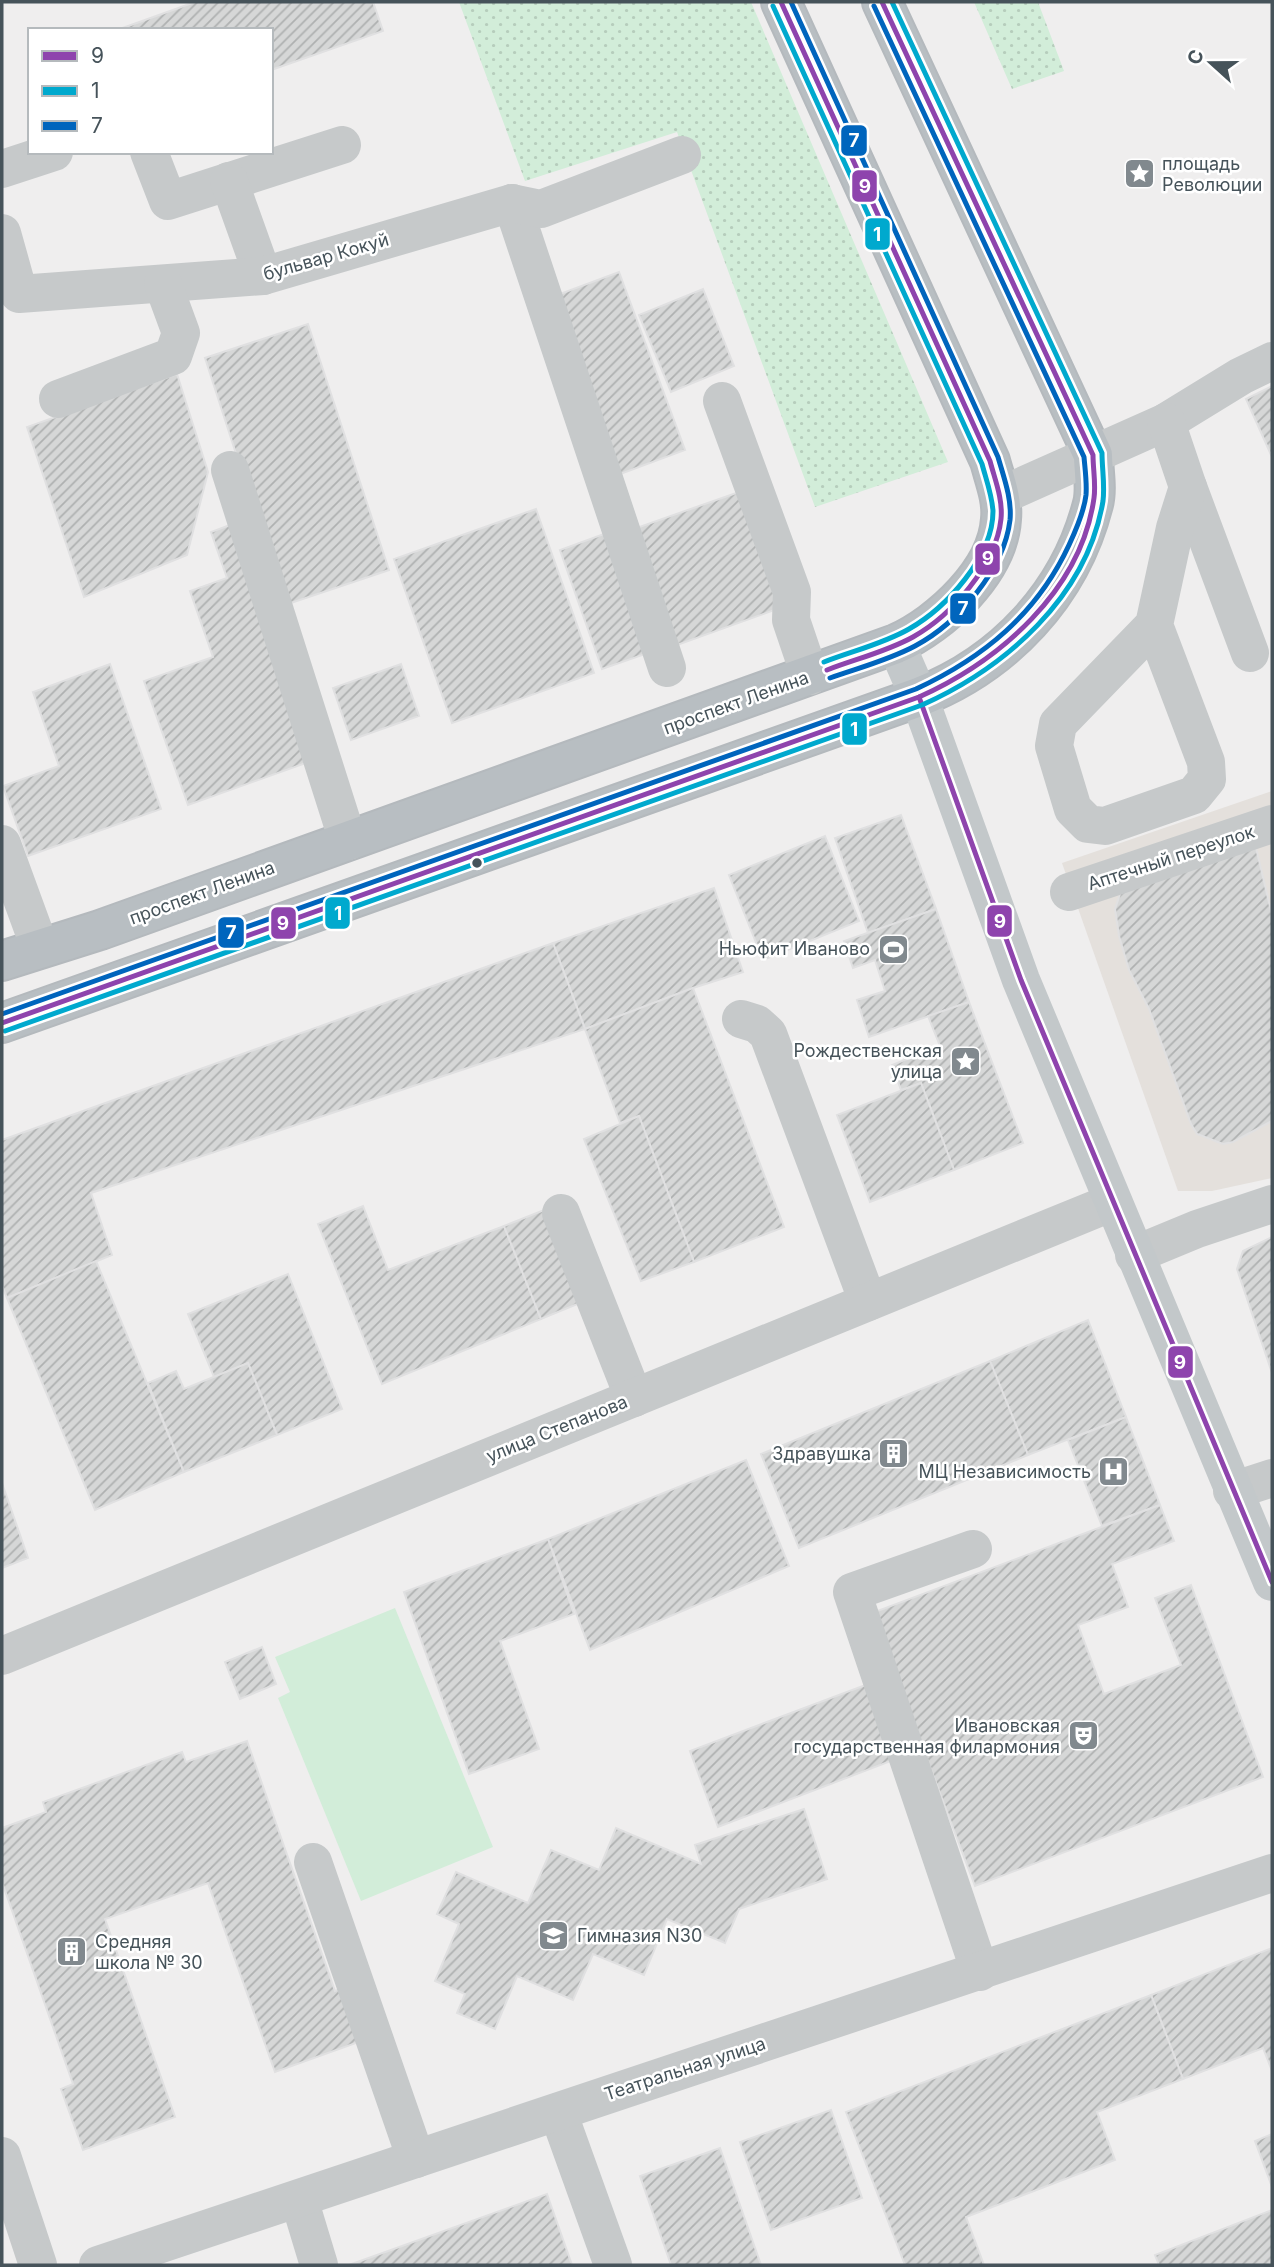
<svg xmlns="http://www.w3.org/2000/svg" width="1274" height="2267" viewBox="0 0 1274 2267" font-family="Inter,sans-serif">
<defs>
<pattern id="green-dots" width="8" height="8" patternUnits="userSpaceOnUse" patternTransform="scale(1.75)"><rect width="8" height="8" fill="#d2edd9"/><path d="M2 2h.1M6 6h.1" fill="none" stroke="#b6cdbc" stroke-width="1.8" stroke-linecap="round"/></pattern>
<pattern id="building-hatch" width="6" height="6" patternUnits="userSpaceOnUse" patternTransform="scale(1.75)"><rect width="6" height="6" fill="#d6d7d7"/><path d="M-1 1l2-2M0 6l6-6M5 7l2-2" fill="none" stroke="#afb1b1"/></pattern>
</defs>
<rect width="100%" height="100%" fill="#efeeee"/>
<!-- commercial -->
<polygon fill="#e4e0dc" points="1272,791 1272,1178 1212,1191 1178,1191 1062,863"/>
<!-- green -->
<g fill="url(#green-dots)">
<polygon points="459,2 751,2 948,462 815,507 677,132 525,181"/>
<polygon points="974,2 1038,2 1064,71 1012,89"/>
</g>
<!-- pitch -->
<polygon fill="#d2edd9" points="395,1608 493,1847 361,1901 278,1698 290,1692 275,1657"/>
<!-- building -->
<g fill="url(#building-hatch)" stroke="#e0e0e1" stroke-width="2">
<polygon points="195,2 373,2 383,31 271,70 271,30 117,30"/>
<polygon points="619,272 685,450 615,476 549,298"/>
<polygon points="703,289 734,366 671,392 639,315"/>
<polygon points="308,324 389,570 285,605 205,358"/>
<polygon points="177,374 208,472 187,555 84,597 27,427"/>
<polygon points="1272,386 1272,457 1246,399"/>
<polygon points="739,492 780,608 666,649 625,532"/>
<polygon points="536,509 594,673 452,723 394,559"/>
<polygon points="235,523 317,759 188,805 144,681 213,657 190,591 227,578 211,532"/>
<polygon points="612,531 654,651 602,669 560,550"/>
<polygon points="110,664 161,809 28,856 3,786 59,766 33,692"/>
<polygon points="401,664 419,716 351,740 333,688"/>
<polygon points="901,815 936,909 868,933 835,838"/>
<polygon points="1252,831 1272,915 1272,1121 1233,1142 1223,1144 1197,1134 1191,1124 1149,1009 1129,970 1119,936 1115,909 1123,885"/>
<polygon points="825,836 859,921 763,960 729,875"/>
<polygon points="714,888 743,972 693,988 585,1029 553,943"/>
<polygon points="936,909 969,1002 869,1037 857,1000 885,991 875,960 853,968 844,941"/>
<polygon points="553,943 585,1029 91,1193 112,1255 7,1298 2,1285 2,1140"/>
<polygon points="693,988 784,1227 694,1262 639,1116 620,1123 585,1029"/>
<polygon points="969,1002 1023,1143 954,1170 921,1083 901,1090 892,1065 940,1046 928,1016"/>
<polygon points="921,1083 954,1170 870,1202 837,1115"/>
<polygon points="639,1116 694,1262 641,1281 584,1139"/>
<polygon points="363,1206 388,1270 504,1226 541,1319 382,1384 318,1224"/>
<polygon points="544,1210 580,1303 541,1319 504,1226"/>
<polygon points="1272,1237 1272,1373 1237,1269 1243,1251"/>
<polygon points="96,1261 184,1472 95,1510 7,1298"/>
<polygon points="288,1274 342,1409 277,1435 248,1363 214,1377 188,1314"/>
<polygon points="1088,1320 1126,1417 1028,1455 990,1361"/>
<polygon points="990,1361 1028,1455 799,1548 761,1454"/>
<polygon points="248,1363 277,1435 184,1472 148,1383 176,1371 184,1389"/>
<polygon points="1126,1417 1160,1505 1102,1526 1068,1440"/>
<polygon points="746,1460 789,1566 590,1650 548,1539"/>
<polygon points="2,1483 28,1558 2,1568"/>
<polygon points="1160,1505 1174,1541 1112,1564 1128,1607 1078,1625 1104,1694 1181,1665 1155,1598 1191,1585 1263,1777 975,1886 872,1613"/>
<polygon points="548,1539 574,1614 500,1641 539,1749 469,1774 404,1592"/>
<polygon points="262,1647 276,1684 240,1699 225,1662"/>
<polygon points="868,1684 896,1759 718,1827 690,1751"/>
<polygon points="247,1741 335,1991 352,1985 370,2038 275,2072 208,1883 105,1919 175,2117 83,2150 61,2089 73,2084 2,1882 2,1828 46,1812 43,1802 182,1752 186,1762"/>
<polygon points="804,1809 827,1879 739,1909 725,1943 667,1919 644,1975 593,1954 573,2000 517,1976 495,2029 457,2013 465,1994 435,1981 459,1924 437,1914 456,1872 528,1903 551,1850 599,1870 616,1828 701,1864 695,1845"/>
<polygon points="1272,1948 1272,2071 1263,2048 1183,2079 1151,1995"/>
<polygon points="1151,1995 1183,2079 1097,2112 1115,2160 966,2217 984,2265 905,2265 846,2112"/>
<polygon points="831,2110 862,2198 771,2230 740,2142"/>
<polygon points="1272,2134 1272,2187 1255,2141"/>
<polygon points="720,2148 761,2265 671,2265 640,2176"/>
<polygon points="547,2194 572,2265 349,2265"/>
<polygon points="1272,2210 1272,2265 1159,2265 1155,2255"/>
</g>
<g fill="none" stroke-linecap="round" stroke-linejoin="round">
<defs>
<g id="highway">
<path d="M 2,961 L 100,930 L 896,644 C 941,624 998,571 1001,519 C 1003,499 995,480 990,461 L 781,2"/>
<path d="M 2,1023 L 919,697 C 1004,664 1070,594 1093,504 C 1097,489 1093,470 1093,455 L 882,2"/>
</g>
</defs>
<!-- highway casing -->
<use href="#highway" stroke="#b4b9bd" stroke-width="42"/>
<!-- minor -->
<g stroke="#c6c9ca" stroke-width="38">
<polyline points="149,152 168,201 342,145"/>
<polyline points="2,169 54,152"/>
<polyline points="229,181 263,276"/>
<polyline points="512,203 667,668"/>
<polyline points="2,233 19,294 263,276 512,203 541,209 682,155"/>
<polyline points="58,399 173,356 181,333 163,284"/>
<polyline points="722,401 792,592 791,620 810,676"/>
<polyline points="230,470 348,841"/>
<polyline points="1188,487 1250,653"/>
<polyline points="1000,496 1166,422 1241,376 1272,361"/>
<polyline points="1154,625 1058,724 1054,746 1073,809 1088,824 1105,826 1194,795 1207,779 1206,762 1154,625 1175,528 1188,487 1166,422"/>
<polyline points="2,844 40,948"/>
<polyline points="1069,892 1272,824"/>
<polyline points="741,1019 757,1024 768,1034 868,1302"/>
<polyline points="561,1213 634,1398"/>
<polyline points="1134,1255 1197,1229 1272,1204"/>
<polyline points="1232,1491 1272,1478"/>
<polyline points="973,1549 852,1592 980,1972"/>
<polyline points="2,1656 1113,1202"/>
<polyline points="313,1862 416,2159"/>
<polyline points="558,2112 613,2265"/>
<polyline points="2,2156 38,2265"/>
<polyline points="299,2199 319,2265"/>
<polyline points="98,2265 1272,1873"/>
</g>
<!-- major -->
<polyline stroke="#c3c8ca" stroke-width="38" points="896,644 919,697 1021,980 1272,1582"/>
<!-- highway -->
<use href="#highway" stroke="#b8bec2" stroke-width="38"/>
<defs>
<g id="bus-1">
<path d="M 781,2 L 990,461 C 995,480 1003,499 1001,519 C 996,565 952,615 913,637 C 886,652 855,659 827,670"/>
<polyline points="919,697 1021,980 1272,1582"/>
<path d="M 2,1023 L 919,697 C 999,661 1081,591 1094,498 C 1096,484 1093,469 1093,455 L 882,2"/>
</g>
<g id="bus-2">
<path d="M 773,6 L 982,464 C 986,479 992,495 993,511 C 993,557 946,608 909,629 C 883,644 852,651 824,662"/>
<path d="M 5,1031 L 922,705 C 1005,668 1087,597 1103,501 C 1105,485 1102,469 1102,453 L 892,2"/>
</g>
<g id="bus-3">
<path d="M 791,2 L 998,457 C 1004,478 1012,499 1010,520 C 1004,570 958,623 915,646 C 889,660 858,668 830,678"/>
<path d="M 2,1014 L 916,689 C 983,658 1037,614 1069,545 C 1076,530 1084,512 1086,495 C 1087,482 1085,469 1084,457 L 874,6"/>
</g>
</defs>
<!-- bus-1 casing -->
<use href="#bus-1" stroke="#fff" stroke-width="10"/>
<!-- bus-2 casing -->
<use href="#bus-2" stroke="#fff" stroke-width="10"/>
<!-- bus-3 casing -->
<use href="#bus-3" stroke="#fff" stroke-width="10"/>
<!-- bus-1 -->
<use href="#bus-1" stroke="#8e44ad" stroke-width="5"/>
<!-- bus-2 -->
<use href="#bus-2" stroke="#00a9ce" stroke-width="5"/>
<!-- bus-3 -->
<use href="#bus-3" stroke="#0065bd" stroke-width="5"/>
</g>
<!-- icons -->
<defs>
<symbol id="sight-square" viewBox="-11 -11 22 22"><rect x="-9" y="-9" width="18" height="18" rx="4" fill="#81898e" stroke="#fff"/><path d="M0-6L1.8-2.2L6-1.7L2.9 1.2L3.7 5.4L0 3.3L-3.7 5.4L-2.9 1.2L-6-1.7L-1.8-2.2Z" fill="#fff"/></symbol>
<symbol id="stadium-square" viewBox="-11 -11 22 22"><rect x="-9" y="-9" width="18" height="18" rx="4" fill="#81898e" stroke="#fff"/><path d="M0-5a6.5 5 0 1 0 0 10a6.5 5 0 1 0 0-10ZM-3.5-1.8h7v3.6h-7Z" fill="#fff"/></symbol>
<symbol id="building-square" viewBox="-11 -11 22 22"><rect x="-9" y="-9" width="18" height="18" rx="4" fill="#81898e" stroke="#fff"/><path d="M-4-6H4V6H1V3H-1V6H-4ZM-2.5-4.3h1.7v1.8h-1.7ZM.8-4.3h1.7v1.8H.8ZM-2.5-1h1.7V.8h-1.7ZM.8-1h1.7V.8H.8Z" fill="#fff"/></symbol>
<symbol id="hospital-square" viewBox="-11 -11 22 22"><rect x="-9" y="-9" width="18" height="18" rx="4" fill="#81898e" stroke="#fff"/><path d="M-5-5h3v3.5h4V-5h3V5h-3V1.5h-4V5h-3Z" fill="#fff"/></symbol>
<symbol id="theatre-square" viewBox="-11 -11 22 22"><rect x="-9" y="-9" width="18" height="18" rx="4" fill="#81898e" stroke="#fff"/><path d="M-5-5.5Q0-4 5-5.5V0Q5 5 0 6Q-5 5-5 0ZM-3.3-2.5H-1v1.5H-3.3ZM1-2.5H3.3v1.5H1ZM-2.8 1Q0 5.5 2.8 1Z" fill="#fff"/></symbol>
<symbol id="school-square" viewBox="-11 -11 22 22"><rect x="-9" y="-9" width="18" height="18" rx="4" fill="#81898e" stroke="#fff"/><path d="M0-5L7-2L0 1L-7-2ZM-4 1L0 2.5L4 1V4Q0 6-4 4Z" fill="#fff"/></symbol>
</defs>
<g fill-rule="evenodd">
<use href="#sight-square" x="1122" y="156" width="35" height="35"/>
<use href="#stadium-square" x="876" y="932" width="35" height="35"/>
<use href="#sight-square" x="948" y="1044" width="35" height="35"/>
<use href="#building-square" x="876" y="1436" width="35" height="35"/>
<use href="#hospital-square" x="1096" y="1454" width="35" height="35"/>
<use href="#theatre-square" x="1066" y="1718" width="35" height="35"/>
<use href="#school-square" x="536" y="1918" width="35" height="35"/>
<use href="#building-square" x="54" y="1934" width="35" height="35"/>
</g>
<!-- markers -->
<circle fill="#46535a" stroke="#fff" stroke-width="2.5" cx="477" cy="863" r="6"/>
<g text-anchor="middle" stroke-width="5" stroke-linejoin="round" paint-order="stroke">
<!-- poi labels -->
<g font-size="18" fill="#46535a" stroke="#fff" text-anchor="end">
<text x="1162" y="170" text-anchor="start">площадь<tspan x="1162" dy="21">Революции</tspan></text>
<text x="870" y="955">Ньюфит Иваново</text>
<text x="942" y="1057">Рождественская<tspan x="942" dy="21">улица</tspan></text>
<text x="871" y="1460">Здравушка</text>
<text x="1091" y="1478">МЦ Независимость</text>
<text x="1060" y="1732">Ивановская<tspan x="1060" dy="21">государственная филармония</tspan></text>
<text x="577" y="1942" text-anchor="start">Гимназия N30</text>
<text x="95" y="1948" text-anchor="start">Средняя<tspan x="95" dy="21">школа № 30</tspan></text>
</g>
<!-- street labels -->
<g font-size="18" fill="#46535a" stroke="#fff">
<text transform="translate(326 257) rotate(-16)" y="6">бульвар Кокуй</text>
<text transform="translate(736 703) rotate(-20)" y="6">проспект Ленина</text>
<text transform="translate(1171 858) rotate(-18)" y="6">Аптечный переулок</text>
<text transform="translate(202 893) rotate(-20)" y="6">проспект Ленина</text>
<text transform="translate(557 1429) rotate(-22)" y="6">улица Степанова</text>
<text transform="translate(685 2069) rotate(-18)" y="6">Театральная улица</text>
</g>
</g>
<g stroke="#fff" stroke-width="2.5">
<rect x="840" y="124" width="28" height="33" rx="7" fill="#0065bd"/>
<rect x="851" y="169" width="27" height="34" rx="7" fill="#8e44ad"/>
<rect x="864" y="217" width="27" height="34" rx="7" fill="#00a9ce"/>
<rect x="974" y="542" width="27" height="34" rx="7" fill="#8e44ad"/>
<rect x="949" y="592" width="28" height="33" rx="7" fill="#0065bd"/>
<rect x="841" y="712" width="27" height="34" rx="7" fill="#00a9ce"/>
<rect x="324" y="896" width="27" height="34" rx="7" fill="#00a9ce"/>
<rect x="986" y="904" width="27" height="34" rx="7" fill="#8e44ad"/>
<rect x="270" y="906" width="27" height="34" rx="7" fill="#8e44ad"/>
<rect x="217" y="916" width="28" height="33" rx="7" fill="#0065bd"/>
<rect x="1167" y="1345" width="27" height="34" rx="7" fill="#8e44ad"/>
</g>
<g font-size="19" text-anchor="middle" font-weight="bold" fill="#fff">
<text x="854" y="147">7</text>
<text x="865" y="193">9</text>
<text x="877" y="241">1</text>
<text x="988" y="565">9</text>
<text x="963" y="615">7</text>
<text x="854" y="736">1</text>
<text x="338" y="920">1</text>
<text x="1000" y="928">9</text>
<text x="283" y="930">9</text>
<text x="231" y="939">7</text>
<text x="1180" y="1369">9</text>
</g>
<!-- border -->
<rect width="1274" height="2267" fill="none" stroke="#46535a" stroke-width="7"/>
<!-- legend -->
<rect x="28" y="28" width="245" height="126" fill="#ffffff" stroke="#b5babd" stroke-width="2"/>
<rect x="42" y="51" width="35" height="10" fill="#8e44ad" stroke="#b5babd" stroke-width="2"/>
<text x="91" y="63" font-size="21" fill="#46535a">9</text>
<rect x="42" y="86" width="35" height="10" fill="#00a9ce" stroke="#b5babd" stroke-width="2"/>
<text x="91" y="98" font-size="21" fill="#46535a">1</text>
<rect x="42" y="121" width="35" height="10" fill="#0065bd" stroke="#b5babd" stroke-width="2"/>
<text x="91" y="133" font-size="21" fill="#46535a">7</text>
<!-- north arrow -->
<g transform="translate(1211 63) rotate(291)" stroke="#ffffff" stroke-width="5" paint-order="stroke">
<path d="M0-5L12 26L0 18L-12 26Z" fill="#46535a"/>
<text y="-10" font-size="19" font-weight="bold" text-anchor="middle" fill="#46535a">С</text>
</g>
</svg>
